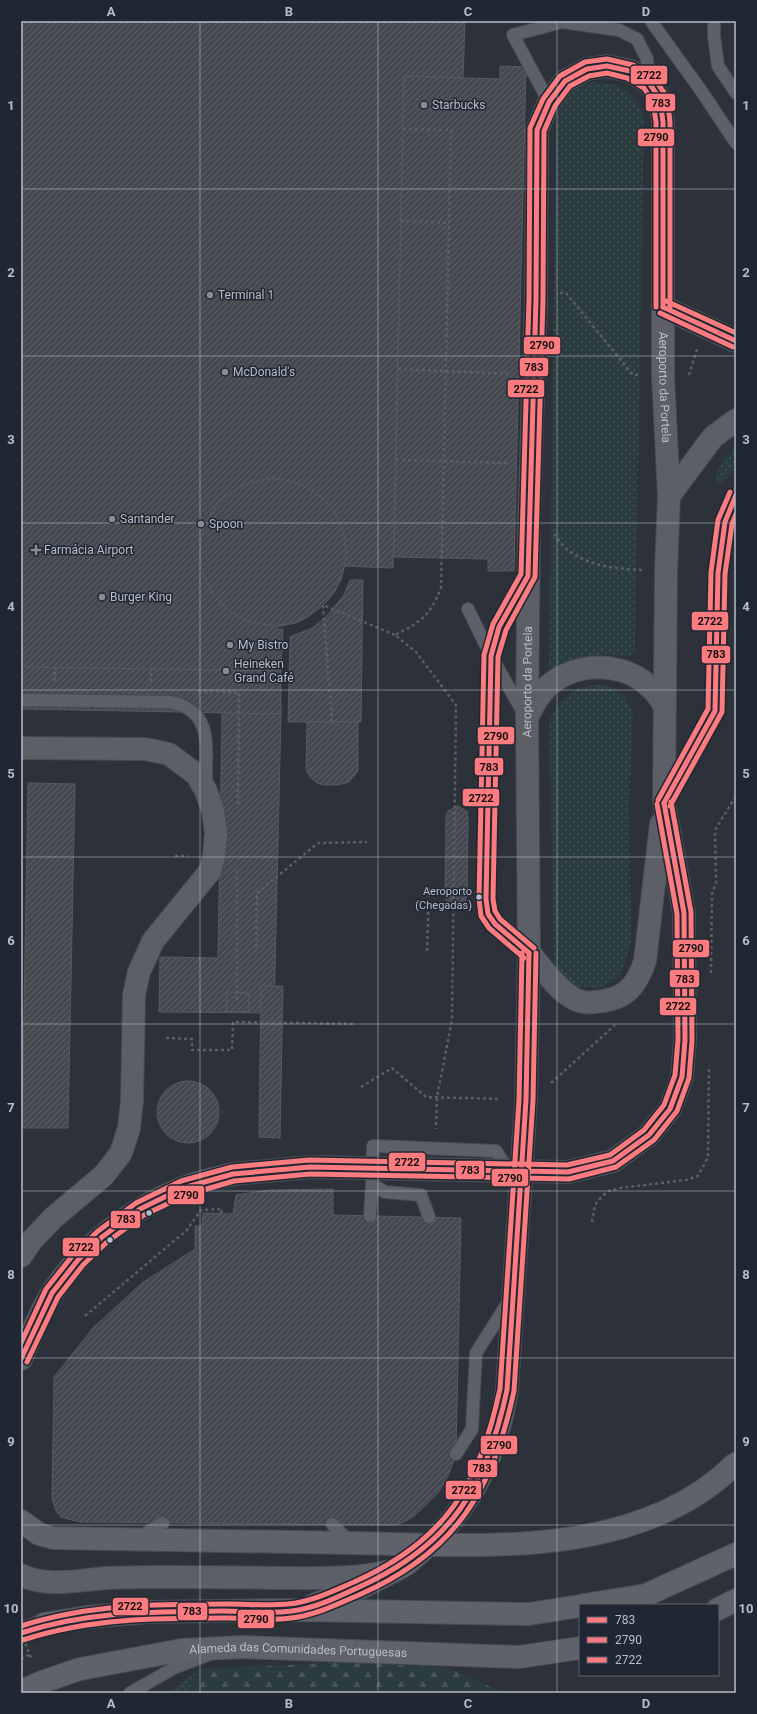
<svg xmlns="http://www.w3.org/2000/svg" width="757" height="1714" viewBox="0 0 757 1714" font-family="Roboto,sans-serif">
<defs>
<pattern id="grass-dots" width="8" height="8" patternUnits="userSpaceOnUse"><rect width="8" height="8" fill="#2b3c3f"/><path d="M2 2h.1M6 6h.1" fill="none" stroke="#485659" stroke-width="1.8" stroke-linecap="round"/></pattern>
<pattern id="forest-firs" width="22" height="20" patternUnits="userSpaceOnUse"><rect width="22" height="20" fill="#2b3c3f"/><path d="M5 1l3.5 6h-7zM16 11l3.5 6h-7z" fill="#485659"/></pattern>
<pattern id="building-hatch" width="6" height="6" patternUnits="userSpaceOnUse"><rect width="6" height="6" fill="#45494f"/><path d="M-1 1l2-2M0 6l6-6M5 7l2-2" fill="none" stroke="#5e6167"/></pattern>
</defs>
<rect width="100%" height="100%" fill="#2d3139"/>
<!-- grass -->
<g fill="url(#grass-dots)">
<path d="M 592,82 C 620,83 635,91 644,119 L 635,650 L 630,656 L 605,654 L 584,657 L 549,670 L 556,124 C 564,97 565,93 592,82 Z"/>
<path d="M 736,446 L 736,467 L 720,484 L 716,485 C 712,475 727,452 736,446 Z"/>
<path d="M 596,685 L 607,686 L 615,689 L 625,697 L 633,714 L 629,808 L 631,942 L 622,973 L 612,982 L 599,988 L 575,987 L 564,979 L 554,962 L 549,722 C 559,699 571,687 596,685 Z"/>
<polygon points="200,1669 186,1693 167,1693"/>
</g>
<!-- forest -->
<polygon fill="url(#forest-firs)" points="347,1662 449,1668 505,1693 186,1693 200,1669"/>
<!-- building -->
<g fill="url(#building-hatch)" stroke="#555961">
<polygon points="21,21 465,21 463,78 404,76 393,568 344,566 341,579 335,591 323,605 306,618 296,623 276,627 276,629 283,629 281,671 21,667"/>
<polygon points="500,66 526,67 514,571 488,571 488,559 394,557 404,76 500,79"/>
<circle cx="273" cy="552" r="73"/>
<polygon points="350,580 363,580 361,722 288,722 290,637 312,628 326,617 344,595"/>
<polygon points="21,667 281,671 281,714 21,709"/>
<polygon points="222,713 281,714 274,1013 159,1012 160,957 218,958"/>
<polygon points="307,722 358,722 358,771 349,782 337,785 323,785 317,783 310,777 306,769"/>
<polygon points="28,783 75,784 68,1128 22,1128"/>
<polygon points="457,806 467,811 468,817 467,896 464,905 455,908 450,906 446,901 445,895 446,816 448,811"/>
<polygon points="261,986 283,986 280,1138 259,1137"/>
<polygon points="227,992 249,993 248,1012 226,1011"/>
<circle cx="188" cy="1112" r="31"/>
<polygon points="333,1189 333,1215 461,1218 456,1454 448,1476 438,1493 413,1517 402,1523 393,1525 80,1522 61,1517 56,1511 52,1499 54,1377 93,1328 142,1283 195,1249 195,1226 202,1226 203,1213 233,1214 236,1195 270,1190"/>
</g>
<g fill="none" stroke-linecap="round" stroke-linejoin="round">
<!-- primary-tunnel -->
<polyline stroke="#42464f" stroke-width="22" stroke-dasharray="22 11" stroke-linecap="butt" points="21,1633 44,1624"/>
<defs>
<g id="lane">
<polyline points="651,21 702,92 736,143"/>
<polyline points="714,21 714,36 718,66 736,93"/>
<polyline points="549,102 513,35 562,22 619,30 637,39 647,59 649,83"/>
<polyline points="525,582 499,627 491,656 486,899 488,914 495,924 529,953"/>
<polyline points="468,609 491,656 524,714"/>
<path d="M 21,700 L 171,702 C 215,712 205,748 206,784"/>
<polyline points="667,797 715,711 718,573 725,522 736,495"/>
<polyline points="370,1216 372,1184"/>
<polyline points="429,1217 421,1195 385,1192 372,1184 373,1146 496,1151 510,1173"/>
<polyline points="456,1454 472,1429 476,1353 509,1301"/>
<polyline points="332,1524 351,1543"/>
<polyline points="140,1537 163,1523"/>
<polyline points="130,1693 174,1668 208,1655"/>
</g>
<g id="secondary">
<polyline points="663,307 736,341"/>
<polyline points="669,496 713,437 736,420"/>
<path d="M 527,718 C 532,707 538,696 547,687 C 576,660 626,661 653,690 C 657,694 661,700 664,705"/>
<polyline points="21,748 145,749 169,754 197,775 206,791 213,811 216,833 214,856 210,871 153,941 139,972 134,995 132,1101 129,1128 121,1153 104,1175 53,1218 32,1240 21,1256"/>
<path d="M 529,953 C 542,967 555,987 571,997 C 578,1002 587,1003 595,1002 C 624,1000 636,988 645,961 L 661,824"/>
<path d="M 21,1359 C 31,1337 39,1313 52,1293 C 82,1246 132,1208 183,1188 C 199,1181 217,1178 233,1174"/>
<path id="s1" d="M 21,1575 C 48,1588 78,1580 107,1578 C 125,1577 143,1577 162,1577 C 200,1577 238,1577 277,1578 C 315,1578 356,1580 394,1570 C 405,1568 416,1556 424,1549 C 473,1505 497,1454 507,1390 L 526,1100 L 529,953 L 527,719 L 529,522 L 536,299 L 537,130 L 549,102 L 565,81 L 587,69 L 607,66 L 630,71 L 649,83 L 660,99 L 663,122 L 663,376 L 669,496 L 666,571 L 664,803 L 684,913"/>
</g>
<g id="primary">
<polyline points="21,1521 39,1534 53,1538 351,1543"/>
<polyline points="313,1605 360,1588 396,1570"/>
<polyline points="584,1605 646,1595 736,1554"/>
<polyline points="718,1609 736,1600"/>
<polyline points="44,1624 87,1617 148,1612 299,1610 529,1614 580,1606"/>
<path id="s2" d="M 21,1691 L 42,1682 L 80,1669 L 182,1650 L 243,1647 L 519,1657 L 580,1648"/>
</g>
</defs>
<!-- lane casing -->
<use href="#lane" stroke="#484c52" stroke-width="14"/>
<!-- secondary casing -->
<use href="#secondary" stroke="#484c52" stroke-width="24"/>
<!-- primary casing -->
<use href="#primary" stroke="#4a4e56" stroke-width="24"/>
<!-- path -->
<g stroke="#5b5f64" stroke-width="2.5" stroke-dasharray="3 3" stroke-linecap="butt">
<path d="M 403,129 L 451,130 L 441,588 C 429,617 422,621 395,635 L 416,652 L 456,705 L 452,1020 L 437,1097 L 436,1129"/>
<polyline points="401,221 449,223"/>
<polyline points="560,293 566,293 633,375 640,375"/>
<polyline points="398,369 510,374"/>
<polyline points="689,375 697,349"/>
<polyline points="396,460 507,463"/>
<path d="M 554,534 C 559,540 564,548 571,552 C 590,566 618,569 642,570"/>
<polyline points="54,681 55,668"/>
<polyline points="151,682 151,669"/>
<polyline points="198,691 239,692 238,804"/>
<polyline points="332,722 323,605 395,635"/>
<polyline points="175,856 188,856"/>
<polyline points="237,871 237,1002"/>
<polyline points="256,947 257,893 318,843 367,842"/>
<polyline points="427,951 429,889 454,890"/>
<polyline points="711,973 712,894 716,883 715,830 736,796"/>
<polyline points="166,1038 192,1039 192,1050 232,1050 233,1022 356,1024"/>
<polyline points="551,1083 615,1025"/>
<polyline points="361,1087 392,1068 426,1097 501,1099"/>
<polyline points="592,1222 595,1205 602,1196 609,1191 620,1188 686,1180 698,1176 708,1157 709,1066"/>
<polyline points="85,1316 187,1230 201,1210 222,1209 221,1214"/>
<polyline points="23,1638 32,1660"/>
<polyline points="21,1659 29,1655"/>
</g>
<!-- lane -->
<use href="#lane" stroke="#5d6067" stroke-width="12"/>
<!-- secondary -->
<use href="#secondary" stroke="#5c5f66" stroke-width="22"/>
<!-- primary -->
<use href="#primary" stroke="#5f6269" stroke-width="22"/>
<defs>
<polyline id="secondary-bridge" points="233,1174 310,1167 568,1172 613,1161 649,1135 670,1109 682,1077 685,1040 684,913"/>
<path id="primary-bridge" d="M 351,1543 C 478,1545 638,1561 736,1463"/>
</defs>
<!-- secondary-bridge casing -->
<use href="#secondary-bridge" stroke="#484c52" stroke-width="24" stroke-linecap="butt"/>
<!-- primary-bridge casing -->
<use href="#primary-bridge" stroke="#4a4e56" stroke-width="24" stroke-linecap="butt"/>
<!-- secondary-bridge -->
<use href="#secondary-bridge" stroke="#5c5f66" stroke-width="22"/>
<!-- primary-bridge -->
<use href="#primary-bridge" stroke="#5f6269" stroke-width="22"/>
<defs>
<g id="bus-1">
<polyline points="663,307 736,341"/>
<polyline points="664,803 715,711 718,573 725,522 736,495"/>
<polyline points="529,953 495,924 488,914 486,899 491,656 499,627 528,576 536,299 537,130 549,102 565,81 587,69 607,66 630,71 649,83 660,99 663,122 663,307"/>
<polyline points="21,1359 52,1293 78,1260 102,1237 140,1209 183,1188 233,1174 310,1167 568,1172 613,1161 649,1135 670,1109 682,1077 685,1040 684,913 664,803"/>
<path d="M 21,1633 C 88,1611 152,1612 222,1611 C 245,1611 269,1614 292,1611 C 315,1608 336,1598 357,1588 C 451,1546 486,1488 507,1390 L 526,1100 L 529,953"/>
</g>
<g id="bus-2">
<polyline points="660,313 733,347"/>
<polyline points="670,806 722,712 725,574 732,524 736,514"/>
<polyline points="534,948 500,919 495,911 493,899 498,657 506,630 535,577 543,299 544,131 555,106 570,86 589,76 607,73 627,78 644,88 653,102 656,122 656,307"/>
<polyline points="27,1362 58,1297 83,1265 107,1242 144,1215 186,1195 234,1181 310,1174 569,1179 616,1167 654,1140 677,1111 689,1078 692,1041 691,912 671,802"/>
<path d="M 23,1640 C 90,1618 157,1618 227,1618 C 248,1618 270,1621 291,1618 C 316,1615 338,1604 361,1594 C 456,1552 493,1490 514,1391 L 533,1100 L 536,953"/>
</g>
<g id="bus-3">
<polyline points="666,301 736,333"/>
<polyline points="658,800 708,709 711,572 718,520 730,492"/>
<polyline points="524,958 489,928 481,916 479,899 484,655 493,624 521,574 529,299 530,128 543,99 560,76 585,62 607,59 633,65 654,78 667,97 670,122 670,307"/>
<polyline points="21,1343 46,1289 73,1255 98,1231 136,1203 181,1181 232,1167 309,1160 567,1165 610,1155 644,1130 664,1105 675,1075 678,1040 677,914 657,804"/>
<path d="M 21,1626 C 89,1604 157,1604 228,1604 C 248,1604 268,1606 288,1604 C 311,1602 333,1591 354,1582 C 446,1541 479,1485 500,1389 L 519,1100 L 522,953"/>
</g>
</defs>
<!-- bus-1 casing -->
<use href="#bus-1" stroke="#202733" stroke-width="8"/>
<!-- bus-2 casing -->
<use href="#bus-2" stroke="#202733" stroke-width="8"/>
<!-- bus-3 casing -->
<use href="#bus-3" stroke="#202733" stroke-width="8"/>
<!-- bus-1 -->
<use href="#bus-1" stroke="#fe7a81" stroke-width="5"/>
<!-- bus-2 -->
<use href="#bus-2" stroke="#fc7b7f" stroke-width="5"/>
<!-- bus-3 -->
<use href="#bus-3" stroke="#fc7b7f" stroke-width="5"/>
</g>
<!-- grid -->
<path fill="none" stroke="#b8bec9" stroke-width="1" stroke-opacity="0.55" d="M 200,21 L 200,1693M 378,21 L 378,1693M 557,21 L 557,1693M 21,189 L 736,189M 21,356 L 736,356M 21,523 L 736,523M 21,690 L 736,690M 21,857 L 736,857M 21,1024 L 736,1024M 21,1191 L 736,1191M 21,1358 L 736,1358M 21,1525 L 736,1525"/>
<!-- markers -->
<g fill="#878d97" stroke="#202733" stroke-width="1.5">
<circle cx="424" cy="105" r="4"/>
<circle cx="210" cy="295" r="4"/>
<circle cx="225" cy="372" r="4"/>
<circle cx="112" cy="519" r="4"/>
<circle cx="201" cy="524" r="4"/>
<path d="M34 544h4v4h4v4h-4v4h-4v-4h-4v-4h4z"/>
<circle cx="102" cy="597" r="4"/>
<circle cx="230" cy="645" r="4"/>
<circle cx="226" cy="671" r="4"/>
</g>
<g fill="#b8bec9" stroke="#202733" stroke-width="1.5">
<circle cx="479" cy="897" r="3.5"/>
<circle cx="149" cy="1213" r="3.5"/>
<circle cx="110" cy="1240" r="3.5"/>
</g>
<g text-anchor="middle" stroke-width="3" stroke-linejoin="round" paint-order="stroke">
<!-- bus labels -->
<g font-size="11" fill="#b8bec9" stroke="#202733" text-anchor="end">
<text x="472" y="895">Aeroporto<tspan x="472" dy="14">(Chegadas)</tspan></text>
</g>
<!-- poi labels -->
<g font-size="12" fill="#b8bec9" stroke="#202733" text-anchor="start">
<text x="432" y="109">Starbucks</text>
<text x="218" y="299">Terminal 1</text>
<text x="233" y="376">McDonald's</text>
<text x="120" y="523">Santander</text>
<text x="209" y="528">Spoon</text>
<text x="44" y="554">Farmácia Airport</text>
<text x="110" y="601">Burger King</text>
<text x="238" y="649">My Bistro</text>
<text x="234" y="668">Heineken<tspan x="234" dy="14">Grand Café</tspan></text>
</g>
<!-- street labels -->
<g font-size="12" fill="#b8bec9" stroke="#202733">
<text dy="4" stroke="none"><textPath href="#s1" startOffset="2312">Aeroporto da Portela</textPath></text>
<text dy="4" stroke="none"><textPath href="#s1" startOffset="1304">Aeroporto da Portela</textPath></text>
<text dy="4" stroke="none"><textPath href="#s2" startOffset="283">Alameda das Comunidades Portuguesas</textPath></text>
</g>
</g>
<g stroke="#202733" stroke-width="1.5">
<rect x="630" y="65" width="38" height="20" rx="4" fill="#fc7b7f"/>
<rect x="645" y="93" width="31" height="19" rx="4" fill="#fe7a81"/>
<rect x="637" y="128" width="38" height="19" rx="4" fill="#fc7b7f"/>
<rect x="523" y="336" width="38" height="19" rx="4" fill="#fc7b7f"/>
<rect x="519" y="357" width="30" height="20" rx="4" fill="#fe7a81"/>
<rect x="507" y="379" width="38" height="19" rx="4" fill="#fc7b7f"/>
<rect x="691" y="611" width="38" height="20" rx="4" fill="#fc7b7f"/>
<rect x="701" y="645" width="30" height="19" rx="4" fill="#fe7a81"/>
<rect x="477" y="726" width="38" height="19" rx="4" fill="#fc7b7f"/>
<rect x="474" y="757" width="30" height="19" rx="4" fill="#fe7a81"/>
<rect x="462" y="788" width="38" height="19" rx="4" fill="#fc7b7f"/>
<rect x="672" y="939" width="38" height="19" rx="4" fill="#fc7b7f"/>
<rect x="669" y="969" width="31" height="19" rx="4" fill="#fe7a81"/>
<rect x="659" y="997" width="38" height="19" rx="4" fill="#fc7b7f"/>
<rect x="388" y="1152" width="38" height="20" rx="4" fill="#fc7b7f"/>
<rect x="455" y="1160" width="30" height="20" rx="4" fill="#fe7a81"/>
<rect x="491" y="1168" width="38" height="19" rx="4" fill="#fc7b7f"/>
<rect x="167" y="1185" width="38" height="20" rx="4" fill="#fc7b7f"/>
<rect x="110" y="1210" width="31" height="19" rx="4" fill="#fe7a81"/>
<rect x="62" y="1237" width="38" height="20" rx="4" fill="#fc7b7f"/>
<rect x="480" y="1435" width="38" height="20" rx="4" fill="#fc7b7f"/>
<rect x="467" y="1459" width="31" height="19" rx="4" fill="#fe7a81"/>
<rect x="445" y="1480" width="37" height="20" rx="4" fill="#fc7b7f"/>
<rect x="112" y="1597" width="37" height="19" rx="4" fill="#fc7b7f"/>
<rect x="177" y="1602" width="31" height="19" rx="4" fill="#fe7a81"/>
<rect x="237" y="1609" width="38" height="20" rx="4" fill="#fc7b7f"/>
</g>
<g font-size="11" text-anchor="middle" font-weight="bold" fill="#111">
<text x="649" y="79">2722</text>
<text x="661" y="107">783</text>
<text x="656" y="141">2790</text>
<text x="542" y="349">2790</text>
<text x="534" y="371">783</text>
<text x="526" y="393">2722</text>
<text x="710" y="625">2722</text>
<text x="716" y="658">783</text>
<text x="496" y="740">2790</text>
<text x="489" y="771">783</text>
<text x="481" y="802">2722</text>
<text x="691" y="952">2790</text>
<text x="685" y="983">783</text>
<text x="678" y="1010">2722</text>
<text x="407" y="1166">2722</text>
<text x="470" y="1174">783</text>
<text x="510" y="1182">2790</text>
<text x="186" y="1199">2790</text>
<text x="126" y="1223">783</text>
<text x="81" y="1251">2722</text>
<text x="499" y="1449">2790</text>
<text x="482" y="1472">783</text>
<text x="464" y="1494">2722</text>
<text x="130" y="1610">2722</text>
<text x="192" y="1615">783</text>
<text x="256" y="1623">2790</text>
</g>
<!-- border -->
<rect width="757" height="1714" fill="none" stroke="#202733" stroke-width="44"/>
<!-- legend -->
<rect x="579" y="1604" width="140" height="72" fill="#202733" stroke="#5d636f"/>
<rect x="587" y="1617" width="20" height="6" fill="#fe7a81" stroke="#5d636f"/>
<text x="615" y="1624" font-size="12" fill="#b8bec9">783</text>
<rect x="587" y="1637" width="20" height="6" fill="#fc7b7f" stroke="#5d636f"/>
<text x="615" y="1644" font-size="12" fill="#b8bec9">2790</text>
<rect x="587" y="1657" width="20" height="6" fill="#fc7b7f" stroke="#5d636f"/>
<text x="615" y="1664" font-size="12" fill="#b8bec9">2722</text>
<rect x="22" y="22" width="713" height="1670" fill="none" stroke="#b8bec9" stroke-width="1.5"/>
<g font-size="13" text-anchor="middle" font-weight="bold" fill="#b8bec9">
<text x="111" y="16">A</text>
<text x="289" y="16">B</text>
<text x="468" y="16">C</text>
<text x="646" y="16">D</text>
<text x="11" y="110">1</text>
<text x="746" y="110">1</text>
<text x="11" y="277">2</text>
<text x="746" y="277">2</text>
<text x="11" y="444">3</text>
<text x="746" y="444">3</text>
<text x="11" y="611">4</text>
<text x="746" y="611">4</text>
<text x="11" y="778">5</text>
<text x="746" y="778">5</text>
<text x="11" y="945">6</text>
<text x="746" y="945">6</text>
<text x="11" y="1112">7</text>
<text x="746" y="1112">7</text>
<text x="11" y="1279">8</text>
<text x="746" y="1279">8</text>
<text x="11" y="1446">9</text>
<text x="746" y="1446">9</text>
<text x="11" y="1613">10</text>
<text x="746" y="1613">10</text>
<text x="111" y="1708">A</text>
<text x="289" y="1708">B</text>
<text x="468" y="1708">C</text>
<text x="646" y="1708">D</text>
</g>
</svg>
